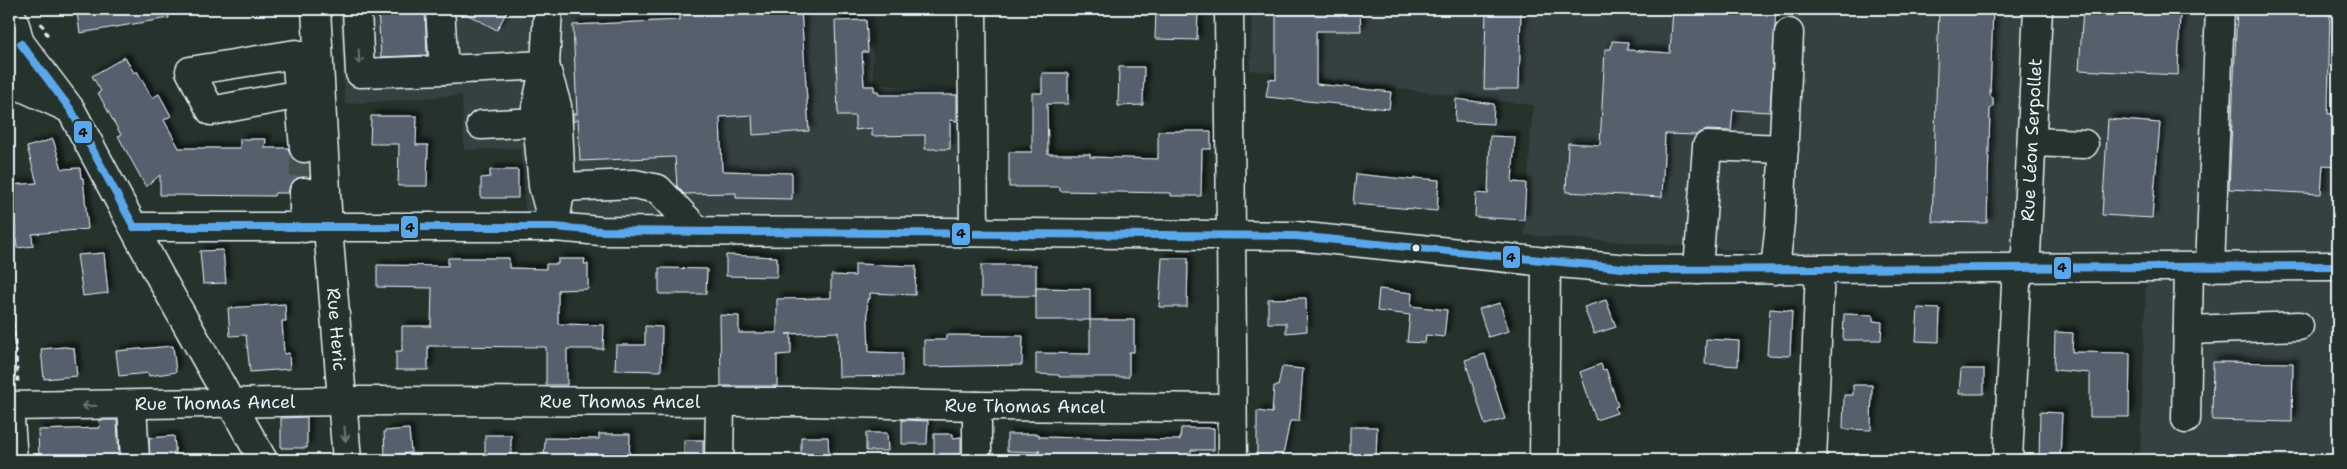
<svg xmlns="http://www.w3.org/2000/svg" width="2347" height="469" viewBox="0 0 2347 469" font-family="'Shantell Sans',sans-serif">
<defs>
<filter id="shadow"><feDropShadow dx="4.5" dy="-4.5" stdDeviation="2.5" flood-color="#0009"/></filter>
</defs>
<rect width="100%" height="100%" fill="#26332d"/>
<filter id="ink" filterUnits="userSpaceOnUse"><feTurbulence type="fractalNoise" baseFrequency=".02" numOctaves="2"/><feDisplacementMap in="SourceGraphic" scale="10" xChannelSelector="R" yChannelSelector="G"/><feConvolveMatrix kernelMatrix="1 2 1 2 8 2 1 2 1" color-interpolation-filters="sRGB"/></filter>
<g filter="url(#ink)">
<!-- built -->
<g fill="#344040">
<polygon points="339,9 870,9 874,84 959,92 960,222 526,218 520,148 464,150 462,95 345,104"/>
<polygon points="1252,9 2338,9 2338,460 2140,460 2147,259 1813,255 1524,235 1533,105 1250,70"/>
</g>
<!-- building -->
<g fill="#56606d" stroke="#e8f1f8" filter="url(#shadow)">
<polygon points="100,9 168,9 169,18 80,33 77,13"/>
<polygon points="378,9 425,9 427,55 381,57"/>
<polygon points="457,9 508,9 497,30"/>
<polygon points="700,9 801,9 809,131 753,135 752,115 720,117 722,171 792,173 792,199 736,198 736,193 684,194 677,186 675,157 580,161 578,119 573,122 573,114 577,114 573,25 680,20 680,13 700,12"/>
<polygon points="1276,9 1360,9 1361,31 1316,31 1316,84 1391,92 1389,109 1266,97 1269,79 1276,80"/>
<polygon points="1486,9 1521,9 1519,89 1484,89"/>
<polygon points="1673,9 1776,9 1770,112 1733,110 1731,131 1707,130 1696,135 1665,134 1662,197 1566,192 1568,143 1600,145 1605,49 1611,49 1612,41 1628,42 1627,50 1670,53"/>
<polygon points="1939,9 1993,9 1990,96 1993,98 1993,107 1990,109 1987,223 1932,222"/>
<polygon points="2083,9 2180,9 2178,75 2079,70"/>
<polygon points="2237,9 2330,9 2328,114 2338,113 2338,166 2323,165 2321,194 2229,189"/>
<polygon points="1156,10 1198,11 1197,40 1155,39"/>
<polygon points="866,20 868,52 862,52 864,86 874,86 874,91 878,91 879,95 957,95 957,121 950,120 950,149 925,149 925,135 872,136 872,128 855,130 855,116 838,116 835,21"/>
<polygon points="125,57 134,73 137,71 152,98 159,94 171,116 164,120 179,148 240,148 240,139 266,139 265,148 288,148 291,156 297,162 309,162 310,178 297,178 290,185 288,193 275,193 274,196 160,195 160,175 146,187 118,136 121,135 98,93 101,91 92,76"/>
<polygon points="1119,67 1144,67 1143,105 1118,106"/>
<polygon points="1042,73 1068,73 1068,104 1047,104 1048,154 1090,154 1090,157 1158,159 1158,131 1211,131 1211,149 1202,149 1201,196 1171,196 1171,193 1060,191 1060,187 1009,187 1009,152 1032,152 1032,93 1042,93"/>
<polygon points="1456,99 1494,104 1493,124 1455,122"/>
<polygon points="371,116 417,116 416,145 428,145 427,186 398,186 399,144 370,144"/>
<polygon points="2108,119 2160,123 2152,218 2102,215"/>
<polygon points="1490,136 1515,137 1512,182 1526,183 1524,220 1475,217 1476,193 1488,194"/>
<polygon points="53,139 62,169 80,168 81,178 83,178 88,229 32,234 33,246 17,248 11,185 37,183 27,147"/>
<polygon points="490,170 518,170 518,198 481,198 481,178 490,177"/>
<polygon points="1356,174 1414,180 1414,178 1439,180 1437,211 1353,204"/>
<polygon points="223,250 226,283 203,284 200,251"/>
<polygon points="104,253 108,293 83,296 77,255"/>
<polygon points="726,255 777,257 777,277 726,276"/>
<polygon points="448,258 509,258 509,268 546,269 546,264 558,264 558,259 585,259 584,264 588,264 588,289 558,290 558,324 604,325 603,349 567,349 567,385 546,385 546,347 428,346 428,370 396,370 396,351 402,351 402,326 431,326 432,288 377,287 377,265 448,266"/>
<polygon points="1162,258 1188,258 1187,307 1159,307"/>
<polygon points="855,264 916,266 915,295 870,293 870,299 867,299 869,352 902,353 902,376 839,377 838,332 786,334 791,334 791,354 777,355 777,386 721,386 720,315 739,316 739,333 777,333 777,299 831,298 831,275 855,276"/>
<rect x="981" y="265" width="55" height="31"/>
<polygon points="659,268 707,269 706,294 659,294"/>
<polygon points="1036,288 1090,289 1090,320 1134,320 1134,352 1129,352 1129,377 1059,377 1059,375 1036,374 1036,353 1090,354 1090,320 1036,320"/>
<polygon points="1379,289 1412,293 1411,306 1447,310 1444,337 1426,335 1425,343 1407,342 1410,315 1377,311"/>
<polygon points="1306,298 1307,331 1286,333 1286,323 1268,323 1268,299"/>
<polygon points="1606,300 1616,327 1594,334 1584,307"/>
<polygon points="1500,303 1509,331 1488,337 1479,309"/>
<polygon points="285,304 286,321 282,321 284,354 289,353 290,369 250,372 246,335 230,336 228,308"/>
<polygon points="1918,308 1940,309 1939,342 1916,341"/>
<polygon points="1770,309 1792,311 1790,356 1767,355"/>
<polygon points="1844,314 1873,315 1873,321 1882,322 1881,340 1843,340"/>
<polygon points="645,326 662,327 661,371 615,370 616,345 645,345"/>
<polygon points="2055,332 2073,333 2072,352 2130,353 2129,417 2090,417 2090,373 2054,370"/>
<polygon points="946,335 1023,336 1022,365 924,367 924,340 946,340"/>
<polygon points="1706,339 1739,341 1738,366 1705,364"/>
<polygon points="173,346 176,372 149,376 148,373 119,376 116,351"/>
<polygon points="64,347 74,348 77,376 44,379 41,349"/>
<polygon points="1485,354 1505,419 1485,425 1465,360"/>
<polygon points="2213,362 2293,363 2292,422 2212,420"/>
<polygon points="1601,364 1603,370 1606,369 1618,406 1615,407 1617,413 1596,420 1580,372"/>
<polygon points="1282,367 1303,369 1299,421 1290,421 1282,460 1257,460 1257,411 1272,413 1274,386 1278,386"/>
<polygon points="1961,369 1984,369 1984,394 1959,394"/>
<polygon points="1853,385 1872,385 1871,430 1843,429 1844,395 1853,395"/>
<polygon points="2040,412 2062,413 2060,460 2039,460"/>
<polygon points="307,417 307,448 281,448 281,418"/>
<polygon points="99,420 117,420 119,460 39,460 38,430 100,428"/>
<polygon points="902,420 928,421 927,444 902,444"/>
<polygon points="1350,427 1377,427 1376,460 1350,460"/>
<polygon points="1181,428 1214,428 1214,450 1191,450 1191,460 1064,460 1064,457 1039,457 1039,449 1039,452 1007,451 1007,434 1039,434 1039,437 1180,440"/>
<polygon points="409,429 411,453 385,455 384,431"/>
<polygon points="866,433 887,433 888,451 866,451"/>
<polygon points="599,434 630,434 629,459 544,460 545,438 599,439"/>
<polygon points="934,434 953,434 953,438 961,437 961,460 934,460"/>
<rect x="485" y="435" width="26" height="25"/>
<polygon points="174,436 176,460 150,460 149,438"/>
<polygon points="801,437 828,437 829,456 801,456"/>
<rect x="684" y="440" width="19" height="20"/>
</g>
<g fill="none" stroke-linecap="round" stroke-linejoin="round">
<!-- minor-tunnel -->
<polyline stroke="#43504b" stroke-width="28" stroke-dasharray="28 14" stroke-linecap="butt" points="304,148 304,192"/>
<defs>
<g id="minor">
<path id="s1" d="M 316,9 L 328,228 L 347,460"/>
<polyline points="357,9 360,73 444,70"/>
<polyline points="440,9 444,70 545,65 548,9"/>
<polyline points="972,9 974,232"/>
<polyline points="1229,9 1233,460"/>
<polyline points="21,44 71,110 158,273 263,460"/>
<polygon points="545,65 557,106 561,187 554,227 543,186 536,108"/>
<polyline points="9,81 68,108"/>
<polyline points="300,94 211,111 190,71 296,54 304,148"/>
<polyline points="481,125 537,122"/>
<polyline points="2032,142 2084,144"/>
<polyline points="561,187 634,184 658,189 698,231"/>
<polyline points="304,192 304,228"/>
<polyline points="134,227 554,227 601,231 944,232 1296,236 1546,262 1642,270 2338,266"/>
<polyline points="2210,268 2220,9"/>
<polyline points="1698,270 1707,146 1784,149"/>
<polyline points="1775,270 1780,222 1789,33"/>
<polyline points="2188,330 2299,326"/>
<polyline points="132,405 135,460"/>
<path id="s2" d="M 9,406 L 343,401 L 807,402 L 977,406 L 1232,408"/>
<polyline points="977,406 977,460"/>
<polyline points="2186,419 2189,268"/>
<polyline points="719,460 720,403"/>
<polyline points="1544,460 1546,262"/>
<polyline points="1812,460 1820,270"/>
<path id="s3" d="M 2008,460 L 2016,284 L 2026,254 L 2038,9"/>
</g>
<g id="major">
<path d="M 9,9 C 20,38 26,52 9,81"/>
<polyline points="9,406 13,460"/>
</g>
</defs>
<!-- minor casing -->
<use href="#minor" stroke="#e8f1f8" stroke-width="31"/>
<!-- major casing -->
<use href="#major" stroke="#e8f1f8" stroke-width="31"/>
<!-- path -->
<g stroke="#e8f1f8" stroke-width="3" stroke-dasharray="5 4" stroke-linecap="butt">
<polyline points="41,23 49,38"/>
<polyline points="9,269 18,382"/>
</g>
<!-- minor -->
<use href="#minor" stroke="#26332d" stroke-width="28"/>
<!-- major -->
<use href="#major" stroke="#26332d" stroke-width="28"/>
<defs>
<g id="bus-1">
<polyline points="21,44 71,110 134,227"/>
<polyline points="134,227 554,227 601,231 1296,236 1642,270 2338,266"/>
</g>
</defs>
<!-- bus-1 casing -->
<use href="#bus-1" stroke="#26332d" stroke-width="11"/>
<!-- bus-1 -->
<use href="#bus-1" stroke="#5aa8eb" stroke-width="8"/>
</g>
<!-- one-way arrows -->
<defs><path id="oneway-shaft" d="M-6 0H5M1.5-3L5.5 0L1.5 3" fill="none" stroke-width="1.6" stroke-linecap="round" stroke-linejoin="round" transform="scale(1.25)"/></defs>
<g stroke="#6a7674">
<use href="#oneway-shaft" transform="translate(359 57) rotate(88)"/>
<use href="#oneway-shaft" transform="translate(89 406) rotate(179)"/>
<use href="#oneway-shaft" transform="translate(345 434) rotate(86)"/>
</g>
</g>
<!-- markers -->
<circle fill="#e8f1f8" stroke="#26332d" stroke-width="2" cx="1416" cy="248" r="4.5"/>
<g text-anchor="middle" stroke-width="4" stroke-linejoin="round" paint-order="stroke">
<!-- street labels -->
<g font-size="18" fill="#e8f1f8" stroke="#26332d">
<text dy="6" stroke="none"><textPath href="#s3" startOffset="322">Rue Léon Serpollet</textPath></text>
<text dy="6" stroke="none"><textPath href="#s1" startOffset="321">Rue Heric</textPath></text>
<text dy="6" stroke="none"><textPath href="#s2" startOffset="611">Rue Thomas Ancel</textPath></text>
<text dy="6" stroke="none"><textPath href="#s2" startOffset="206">Rue Thomas Ancel</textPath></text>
<text dy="6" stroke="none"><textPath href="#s2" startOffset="1016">Rue Thomas Ancel</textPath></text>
</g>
</g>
<g stroke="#26332d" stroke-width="2">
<rect x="73" y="120" width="20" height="24" rx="5" fill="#5aa8eb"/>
<rect x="400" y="215" width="19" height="24" rx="5" fill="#5aa8eb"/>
<rect x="951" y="222" width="20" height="24" rx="5" fill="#5aa8eb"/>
<rect x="1502" y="245" width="19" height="24" rx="5" fill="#5aa8eb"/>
<rect x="2053" y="256" width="19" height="24" rx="5" fill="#5aa8eb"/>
</g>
<g font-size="14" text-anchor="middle" font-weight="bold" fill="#111">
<text x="83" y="137">4</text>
<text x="410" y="232">4</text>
<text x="961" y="238">4</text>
<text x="1511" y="262">4</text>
<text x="2062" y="272">4</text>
</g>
<!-- margin -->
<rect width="2347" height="469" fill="none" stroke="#26332d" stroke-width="30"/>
<rect x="15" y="15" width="2317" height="439" fill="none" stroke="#e8f1f8" stroke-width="2" filter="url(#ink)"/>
</svg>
